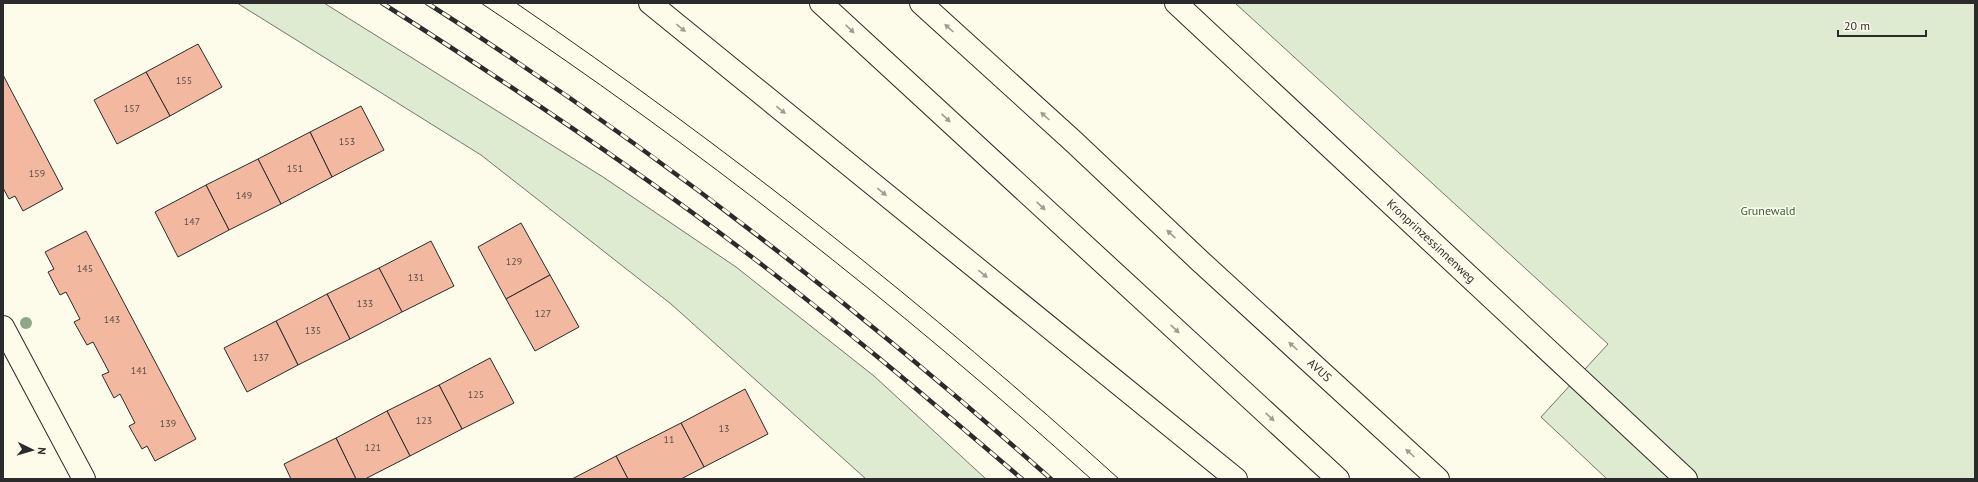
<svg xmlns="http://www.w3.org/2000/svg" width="1978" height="482" viewBox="0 0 1978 482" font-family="'PT Sans',sans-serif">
<rect width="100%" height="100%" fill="#fdfbea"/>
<!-- green -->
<g fill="#deebd1" stroke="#74746e">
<polygon points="237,3 324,3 603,177 736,267 874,376 986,479 866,479 671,304 481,155"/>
<polygon points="1235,3 1975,3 1975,479 1607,479 1541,417 1608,344"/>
</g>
<!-- building -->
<g fill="#f2b8a0" stroke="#2b2b2b">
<polygon points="198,44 222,87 170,116 146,72"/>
<polygon points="146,72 170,116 117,144 94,100"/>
<polygon points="3,75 63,189 23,211 15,196 9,199 3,188"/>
<polygon points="361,106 384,150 332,177 310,132"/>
<polygon points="310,132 332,177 281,204 258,159"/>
<polygon points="258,159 281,204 229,230 206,185"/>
<polygon points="206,185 229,230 178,257 155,212"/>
<polygon points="521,223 550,275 506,299 478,247"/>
<polygon points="86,231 196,439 155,461 147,446 142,449 129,426 135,423 120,394 114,398 102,375 109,372 93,342 87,345 74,322 80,319 66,292 60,295 48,272 54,269 45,252"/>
<polygon points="431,241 454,286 402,312 379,268"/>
<polygon points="379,268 402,312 350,339 327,294"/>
<polygon points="550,275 579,327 535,351 506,299"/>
<polygon points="327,294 350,339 298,365 276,321"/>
<polygon points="276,321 298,365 247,392 224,348"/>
<polygon points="490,358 514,403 462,429 439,385"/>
<polygon points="439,385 462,429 410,456 387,411"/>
<polygon points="745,389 768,434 704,467 681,423"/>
<polygon points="387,411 410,456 365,479 356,479 336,438"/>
<polygon points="681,423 704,467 681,479 628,479 616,456"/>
<polygon points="336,438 356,479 291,479 284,464"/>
<polygon points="616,456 628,479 572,479"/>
</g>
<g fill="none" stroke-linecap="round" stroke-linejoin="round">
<defs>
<g id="tertiary">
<path id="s1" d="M 1176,3 L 1686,479"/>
</g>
<polyline id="secondary" points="3,327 84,479"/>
<g id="motorway">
<polyline points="650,3 1236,479"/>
<polyline points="821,3 1338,479"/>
<path id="s2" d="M 921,3 L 1074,142 L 1200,261 L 1438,479"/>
</g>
</defs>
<!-- tertiary casing -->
<use href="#tertiary" stroke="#2b2b2b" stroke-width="24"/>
<!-- secondary casing -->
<use href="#secondary" stroke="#2b2b2b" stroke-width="24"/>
<!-- motorway casing -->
<use href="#motorway" stroke="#2b2b2b" stroke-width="24"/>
<!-- tertiary -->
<use href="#tertiary" stroke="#fdfbea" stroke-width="22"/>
<!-- secondary -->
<use href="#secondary" stroke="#fdfbea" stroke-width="22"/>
<!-- motorway -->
<use href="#motorway" stroke="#fdfbea" stroke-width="22"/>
<!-- tram -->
<g stroke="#2b2b2b" stroke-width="1">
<path d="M 481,3 C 696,146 899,306 1091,479"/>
<path d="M 516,3 C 727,147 929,307 1119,479"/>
</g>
<defs>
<g id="rail">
<path d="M 382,3 C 504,81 625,161 740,248 C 837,321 930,400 1022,479"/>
<path d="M 427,3 C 650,145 854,304 1051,479"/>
</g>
</defs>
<!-- rail casing -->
<use href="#rail" stroke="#2b2b2b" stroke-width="4.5"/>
<!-- rail -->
<use href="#rail" stroke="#fdfbea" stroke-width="3" stroke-dasharray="9" stroke-linecap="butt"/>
</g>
<!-- trees -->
<circle fill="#8ea78a" cx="26" cy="323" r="6"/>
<!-- one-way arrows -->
<defs><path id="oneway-solid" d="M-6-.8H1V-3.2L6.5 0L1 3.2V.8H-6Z"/></defs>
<g fill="#9e9d94">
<use href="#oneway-solid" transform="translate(681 28) rotate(39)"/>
<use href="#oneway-solid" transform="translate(949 28) rotate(-138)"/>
<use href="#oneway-solid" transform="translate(850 29) rotate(43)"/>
<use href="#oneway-solid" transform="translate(781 110) rotate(39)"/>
<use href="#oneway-solid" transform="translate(1045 116) rotate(-138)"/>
<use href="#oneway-solid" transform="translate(946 118) rotate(43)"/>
<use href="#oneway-solid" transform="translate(882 192) rotate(39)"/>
<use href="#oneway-solid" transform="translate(1041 206) rotate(43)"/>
<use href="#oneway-solid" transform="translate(1171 234) rotate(-137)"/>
<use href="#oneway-solid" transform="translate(983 274) rotate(39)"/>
<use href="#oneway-solid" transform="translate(1175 329) rotate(43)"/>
<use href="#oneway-solid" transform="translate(1293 346) rotate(-138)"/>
<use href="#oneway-solid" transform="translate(1270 417) rotate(43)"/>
<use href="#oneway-solid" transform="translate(1410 453) rotate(-138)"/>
</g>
<g text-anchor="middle" stroke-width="3" stroke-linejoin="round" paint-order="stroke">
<!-- number labels -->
<g font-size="10" fill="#5d4e48">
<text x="184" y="84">155</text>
<text x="132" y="112">157</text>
<text x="347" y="145">153</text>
<text x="295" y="172">151</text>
<text x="37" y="177">159</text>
<text x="244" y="199">149</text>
<text x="192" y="225">147</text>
<text x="514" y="265">129</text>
<text x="85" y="272">145</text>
<text x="416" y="281">131</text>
<text x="365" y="307">133</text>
<text x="543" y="317">127</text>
<text x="112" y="323">143</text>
<text x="313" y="334">135</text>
<text x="261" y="361">137</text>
<text x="139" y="374">141</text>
<text x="476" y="398">125</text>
<text x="424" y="424">123</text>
<text x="168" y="427">139</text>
<text x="724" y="432">13</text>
<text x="669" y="443">11</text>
<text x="373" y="451">121</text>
</g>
<!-- park labels -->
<g font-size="12" fill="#34623c" stroke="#fdfbea">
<text x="1768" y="215">Grunewald</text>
</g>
<!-- street labels -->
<g font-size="12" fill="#2b2b2b" stroke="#fdfbea">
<text dy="4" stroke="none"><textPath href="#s1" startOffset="349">Kronprinzessinnenweg</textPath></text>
<text dy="4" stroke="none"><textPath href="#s2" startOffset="542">AVUS</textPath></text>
</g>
</g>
<!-- border -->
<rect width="1978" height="482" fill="none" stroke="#2b2b2b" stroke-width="8"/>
<!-- north arrow -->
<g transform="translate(32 450) rotate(95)" stroke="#fdfbea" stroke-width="3" paint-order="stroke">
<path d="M0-3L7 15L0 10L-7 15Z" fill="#2b2b2b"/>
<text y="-6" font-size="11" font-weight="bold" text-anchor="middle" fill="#2b2b2b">N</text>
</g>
<!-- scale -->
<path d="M1838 30v6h88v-6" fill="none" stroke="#2b2b2b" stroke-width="2"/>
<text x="1844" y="30" font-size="12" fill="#2b2b2b" stroke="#fdfbea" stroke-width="3" paint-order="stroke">20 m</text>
</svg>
